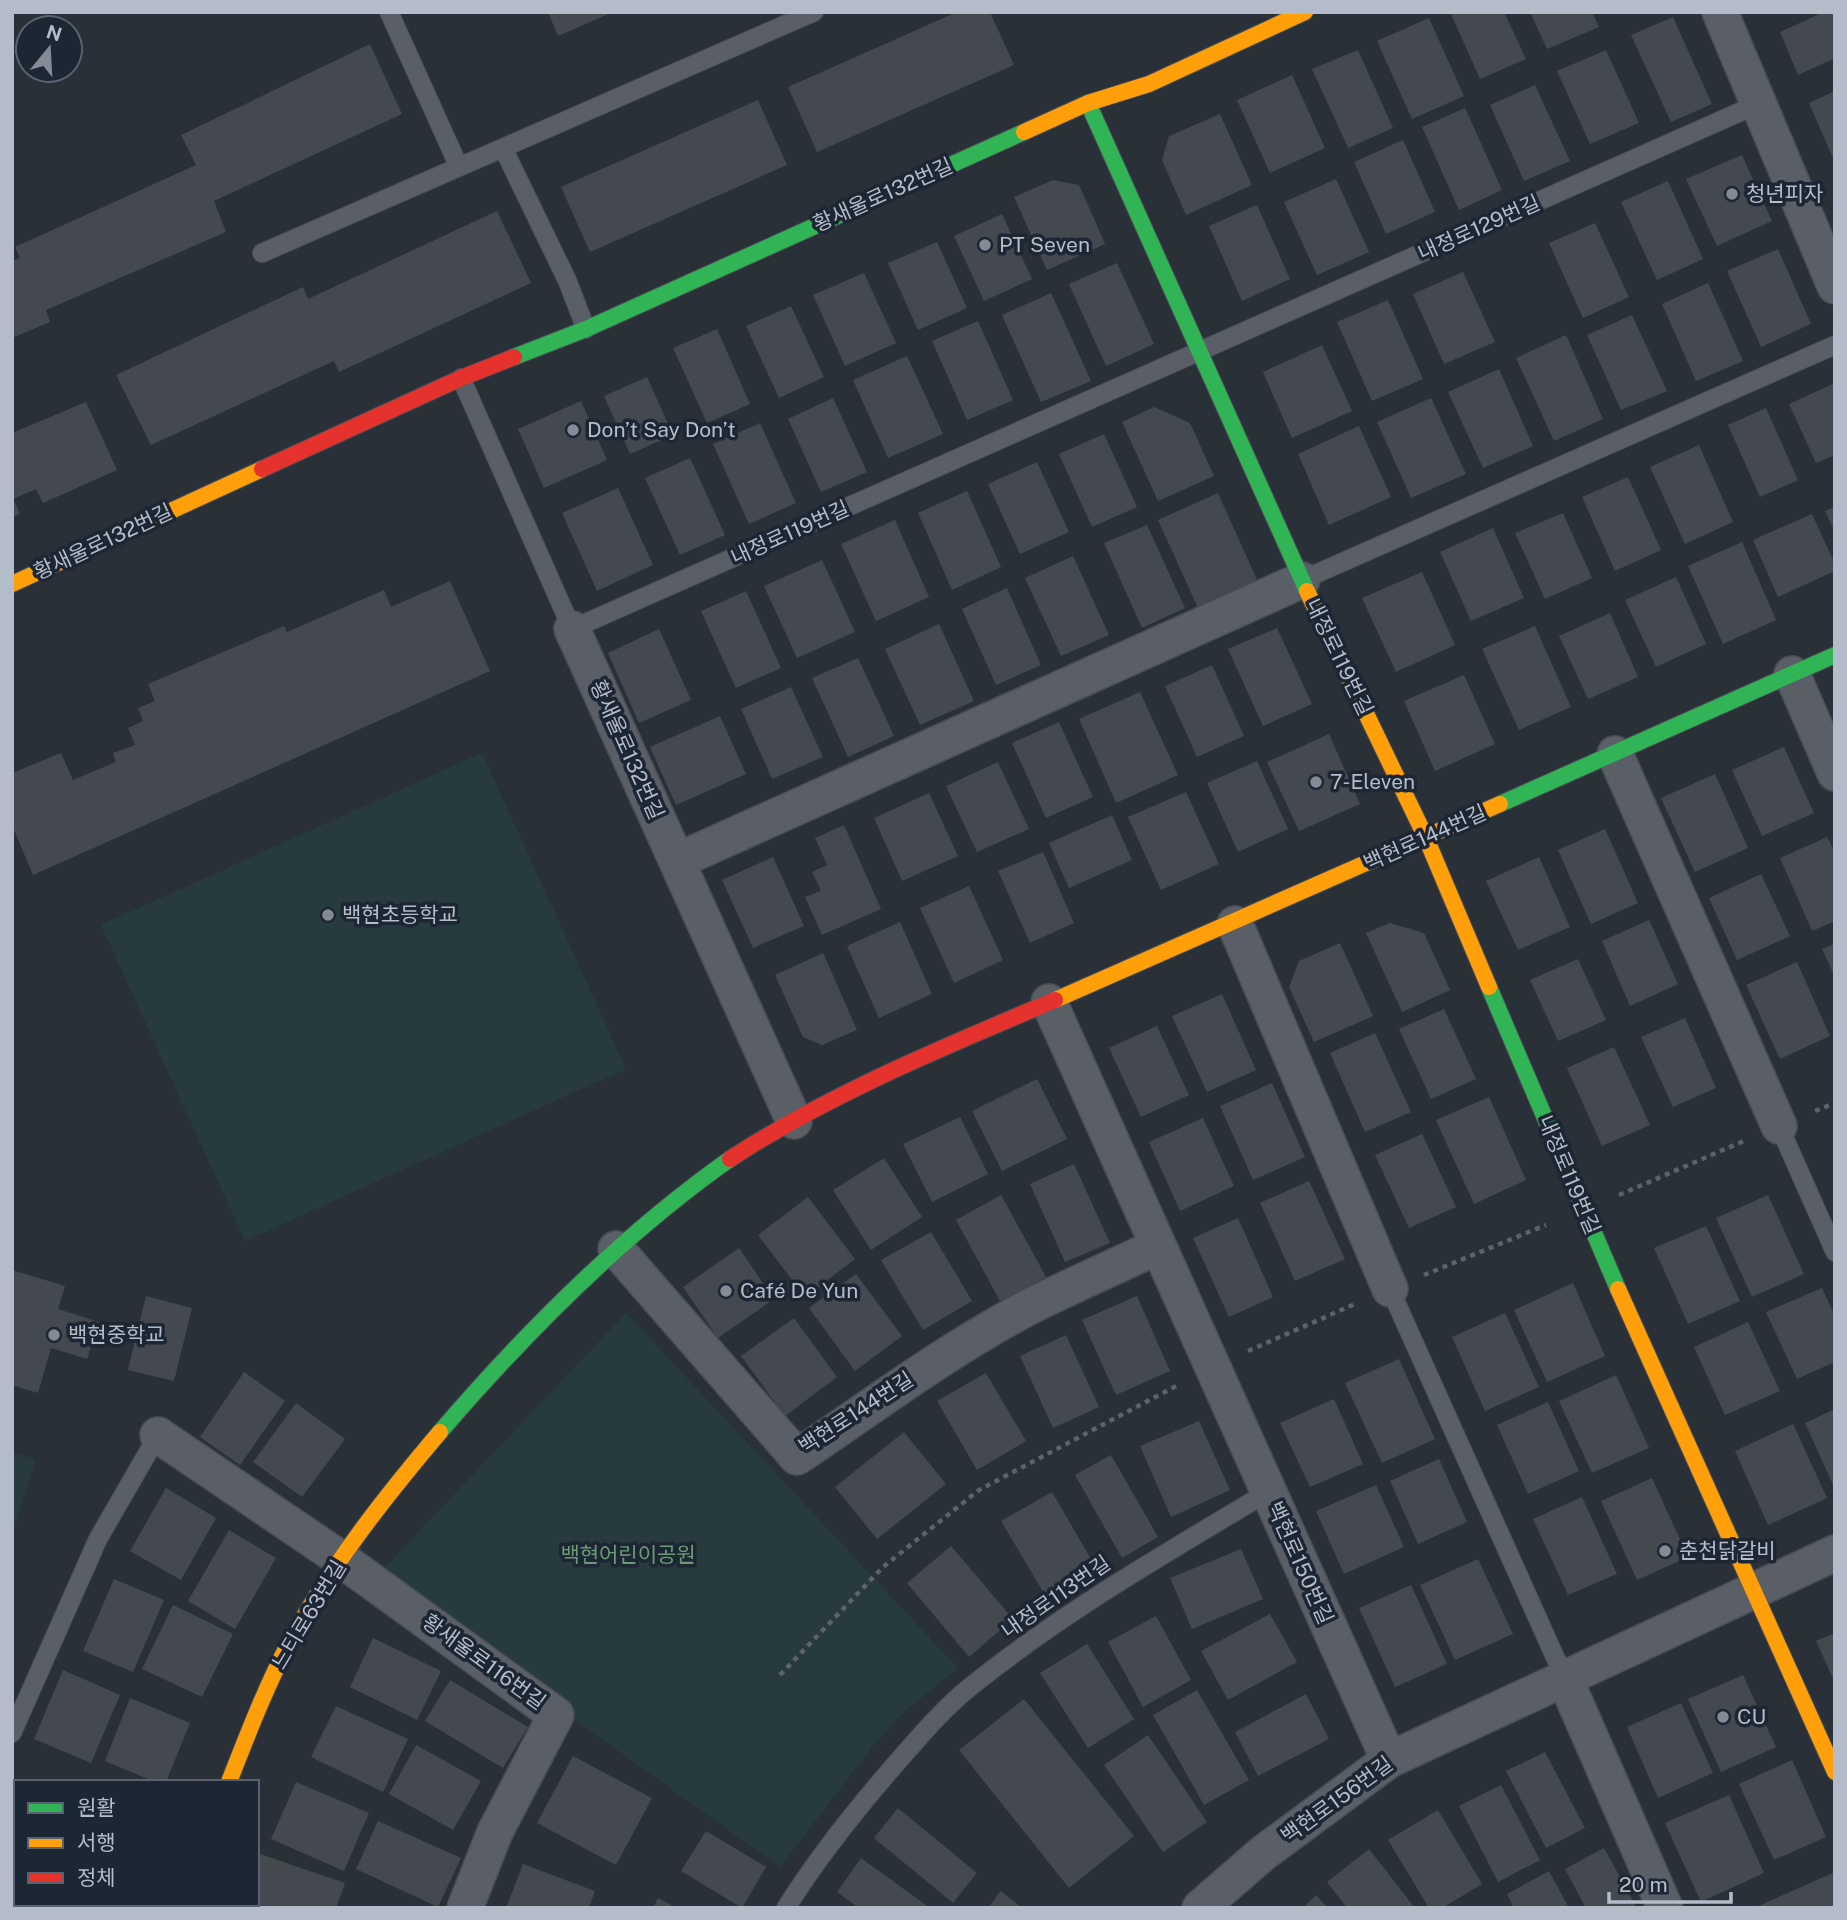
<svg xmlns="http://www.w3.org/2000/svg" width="1847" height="1920" viewBox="0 0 1847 1920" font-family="'Public Sans','Noto Sans KR',sans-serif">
<rect width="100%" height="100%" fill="#2a3038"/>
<!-- park -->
<g fill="#273a3e">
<polygon points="482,753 626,1069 245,1241 101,925"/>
<polygon points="626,1313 958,1668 902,1714 876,1742 780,1867 376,1577"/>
<polygon points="12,1452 36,1459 12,1535"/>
</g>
<!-- building -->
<g fill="#444950">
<polygon points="548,12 613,12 558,36"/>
<polygon points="957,12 990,12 1014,65 817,152 788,87"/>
<polygon points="1454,12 1504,12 1526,59 1480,79 1451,14"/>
<polygon points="1530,12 1592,12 1599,27 1547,49"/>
<polygon points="1824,12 1835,12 1835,58 1798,75 1780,32"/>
<polygon points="1673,17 1712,104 1671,122 1631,35"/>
<polygon points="1429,18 1464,96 1412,119 1377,41"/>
<polygon points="370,44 402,114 214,201 226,232 46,310 50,322 12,338 12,261 20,258 15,247 196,165 181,135"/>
<polygon points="1358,50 1393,128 1348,148 1312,69"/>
<polygon points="1606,50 1639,123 1590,144 1557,71"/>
<polygon points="1292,75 1325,148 1270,173 1237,100"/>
<polygon points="1535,85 1570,161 1524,181 1490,105"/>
<polygon points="1835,91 1835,155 1832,156 1809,103"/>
<polygon points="758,100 787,165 590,252 561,187"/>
<polygon points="1465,108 1502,190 1459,210 1422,127"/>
<polygon points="1220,114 1252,185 1186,215 1162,160 1169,136"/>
<polygon points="1403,140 1435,212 1386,234 1354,162"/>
<polygon points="1742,155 1772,221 1717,246 1686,179"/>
<polygon points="1336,179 1369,252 1317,275 1284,202"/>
<polygon points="1053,180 1079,185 1105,244 1047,270 1014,197"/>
<polygon points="1668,181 1703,259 1657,280 1621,202"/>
<polygon points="1257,205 1290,279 1242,301 1209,226"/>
<polygon points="497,211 531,283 339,372 334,361 151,445 116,375 303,287 308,299"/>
<polygon points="1002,214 1032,279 984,301 954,236"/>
<polygon points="1595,223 1629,297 1583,318 1549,243"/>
<polygon points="937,242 967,308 918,330 888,263"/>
<polygon points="1778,249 1811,324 1761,347 1727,271"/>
<polygon points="1117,263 1154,344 1106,366 1069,284"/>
<polygon points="1463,272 1495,342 1444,364 1413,294"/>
<polygon points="864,273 896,343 845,366 813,295"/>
<polygon points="1708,283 1743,361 1696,381 1662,304"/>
<polygon points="1051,293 1091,381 1041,402 1002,315"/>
<polygon points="1388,300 1423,379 1372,401 1337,322"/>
<polygon points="791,306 824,377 779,398 746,326"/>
<polygon points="1632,315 1667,391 1621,410 1587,335"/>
<polygon points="978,321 1013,400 967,420 932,341"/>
<polygon points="717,329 750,404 707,423 673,348"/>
<polygon points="1566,335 1603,419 1554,441 1516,358"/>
<polygon points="1322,345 1352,411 1292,438 1263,372"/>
<polygon points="907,356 943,434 888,458 853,380"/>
<polygon points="1499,369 1533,446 1483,468 1448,392"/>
<polygon points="647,377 673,435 630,454 604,396"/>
<polygon points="1835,383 1835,455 1816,463 1789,404"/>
<polygon points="833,398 867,472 821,492 788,419"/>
<polygon points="1431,398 1466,474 1411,498 1377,422"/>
<polygon points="581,401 607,460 544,488 518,429"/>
<polygon points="86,402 117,470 43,503 36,489 13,499 20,514 12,517 12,433"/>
<polygon points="1154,407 1190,423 1214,476 1158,501 1122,422"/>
<polygon points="1766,408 1798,480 1760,497 1728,425"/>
<polygon points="760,423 796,503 749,524 713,444"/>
<polygon points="1359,426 1391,497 1329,525 1298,454"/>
<polygon points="1104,434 1137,507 1092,527 1059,454"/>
<polygon points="1699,445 1733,522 1685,544 1650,467"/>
<polygon points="690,458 725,535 680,555 645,478"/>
<polygon points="1037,462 1069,532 1020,554 988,484"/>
<polygon points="1628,477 1661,550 1615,571 1582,497"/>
<polygon points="618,488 653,565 597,591 562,513"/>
<polygon points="967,491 1001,567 952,590 918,513"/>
<polygon points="1218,493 1258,582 1198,608 1158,520"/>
<polygon points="1835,507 1835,532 1825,511"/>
<polygon points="1563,513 1592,578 1545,599 1515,533"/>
<polygon points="1812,514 1835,564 1835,571 1778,597 1753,540"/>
<polygon points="895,520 929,597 876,621 841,544"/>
<polygon points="1147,525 1185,608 1142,628 1104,543"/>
<polygon points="1493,528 1524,598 1471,621 1440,552"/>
<polygon points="1742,542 1776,620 1723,644 1688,566"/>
<polygon points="1073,556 1109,635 1061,656 1025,578"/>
<polygon points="822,560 855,632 797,658 764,586"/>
<polygon points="1422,572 1455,645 1396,672 1362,598"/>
<polygon points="1676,577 1706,644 1656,667 1625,600"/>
<polygon points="450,581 490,671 33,875 12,825 12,773 61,753 73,780 116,762 113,753 135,745 128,728 143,721 138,708 155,701 148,684 284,626 287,632 384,590 391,607"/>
<polygon points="1007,588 1041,665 996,685 962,609"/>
<polygon points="746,591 781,668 736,688 701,611"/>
<polygon points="1610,613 1638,677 1588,699 1559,636"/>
<polygon points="939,624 974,701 920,725 885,649"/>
<polygon points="1535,626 1571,707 1519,730 1482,649"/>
<polygon points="1277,628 1312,704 1263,726 1228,649"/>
<polygon points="659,629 691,700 639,723 608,653"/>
<polygon points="858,658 894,736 848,757 812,678"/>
<polygon points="1212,665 1244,736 1197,757 1165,686"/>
<polygon points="1464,675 1495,744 1435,771 1404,701"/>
<polygon points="791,687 823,757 772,779 741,709"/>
<polygon points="1140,692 1178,775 1116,803 1079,719"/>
<polygon points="720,716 746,774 676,805 650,747"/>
<polygon points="1059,722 1093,797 1046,818 1012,743"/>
<polygon points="1329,734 1360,804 1299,831 1267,762"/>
<polygon points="1784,747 1814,813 1762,836 1732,770"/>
<polygon points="1257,761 1288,829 1238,852 1207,783"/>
<polygon points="998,762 1029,829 977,852 946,786"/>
<polygon points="1715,774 1748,848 1695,872 1661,798"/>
<polygon points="1186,792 1219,864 1161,890 1128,817"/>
<polygon points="929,793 958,856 902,881 874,818"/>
<polygon points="1112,815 1132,860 1069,888 1049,843"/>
<polygon points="844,825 881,909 822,935 805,897 821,891 812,872 827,865 815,838"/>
<polygon points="1605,829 1638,903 1591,924 1558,850"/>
<polygon points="1827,837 1835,853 1835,921 1812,931 1780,858"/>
<polygon points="1043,852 1074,923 1030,943 998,871"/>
<polygon points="773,857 804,926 753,948 722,880"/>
<polygon points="1539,857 1570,927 1518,950 1486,881"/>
<polygon points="1761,874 1790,936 1737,960 1709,898"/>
<polygon points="969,886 1003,960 954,983 920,908"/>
<polygon points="1649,920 1678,984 1630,1006 1602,941"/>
<polygon points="900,922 932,994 879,1018 847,946"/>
<polygon points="1390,923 1424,933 1450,990 1402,1012 1366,933"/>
<polygon points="1340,943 1373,1016 1314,1042 1289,987 1299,961"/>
<polygon points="1835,944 1835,977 1822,949"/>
<polygon points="823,953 857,1030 822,1045 803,1037 775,975"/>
<polygon points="1578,959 1606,1020 1558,1041 1530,980"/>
<polygon points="1797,962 1830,1036 1780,1059 1746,985"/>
<polygon points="1222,994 1256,1070 1207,1092 1172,1016"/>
<polygon points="1444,1009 1476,1079 1431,1099 1399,1029"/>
<polygon points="1685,1018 1716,1088 1673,1107 1641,1037"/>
<polygon points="1157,1026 1189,1095 1141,1117 1109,1048"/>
<polygon points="1375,1033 1411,1112 1365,1132 1330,1053"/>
<polygon points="1614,1047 1650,1125 1602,1146 1567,1068"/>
<polygon points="1037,1079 1067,1139 1002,1171 972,1111"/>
<polygon points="1272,1083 1305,1157 1253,1180 1220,1106"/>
<polygon points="1489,1097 1526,1180 1474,1204 1436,1120"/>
<polygon points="960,1117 988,1174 932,1202 903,1144"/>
<polygon points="1203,1118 1234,1186 1180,1211 1149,1142"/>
<polygon points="1422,1134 1456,1207 1409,1228 1375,1155"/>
<polygon points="884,1158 922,1217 871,1250 833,1190"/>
<polygon points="1074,1164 1110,1243 1065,1262 1030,1184"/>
<polygon points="1309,1181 1345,1259 1295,1281 1260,1203"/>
<polygon points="1001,1195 1046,1277 1000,1301 956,1220"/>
<polygon points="1768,1195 1804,1274 1752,1297 1716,1218"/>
<polygon points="808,1197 855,1259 805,1297 758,1235"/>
<polygon points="1238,1218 1273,1297 1229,1317 1193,1238"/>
<polygon points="1706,1226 1740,1301 1688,1324 1654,1248"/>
<polygon points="931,1232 972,1301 923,1330 881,1260"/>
<polygon points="739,1248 774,1299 718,1338 683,1287"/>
<polygon points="12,1270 65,1286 58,1309 99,1322 87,1359 51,1348 38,1393 12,1385"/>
<polygon points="856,1274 902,1336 855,1371 809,1308"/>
<polygon points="1573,1283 1605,1356 1547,1382 1514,1310"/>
<polygon points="1822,1288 1835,1316 1835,1362 1797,1379 1766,1312"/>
<polygon points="146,1296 192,1308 174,1381 128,1370"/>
<polygon points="1137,1296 1170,1371 1116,1395 1082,1320"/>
<polygon points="1505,1313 1539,1387 1485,1411 1452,1337"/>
<polygon points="794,1318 837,1377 785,1416 741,1356"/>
<polygon points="1748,1322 1780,1391 1725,1415 1694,1347"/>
<polygon points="1066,1335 1099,1407 1053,1428 1020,1356"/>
<polygon points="1399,1359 1435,1439 1382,1463 1345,1383"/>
<polygon points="244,1372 285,1401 240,1465 200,1437"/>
<polygon points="986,1373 1026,1441 977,1470 937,1401"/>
<polygon points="1616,1375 1649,1448 1592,1473 1559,1401"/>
<polygon points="1334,1399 1363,1464 1310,1487 1280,1423"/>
<polygon points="1548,1402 1579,1471 1528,1494 1497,1425"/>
<polygon points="296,1403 345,1439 302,1497 253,1462"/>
<polygon points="1835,1409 1835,1489 1805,1423"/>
<polygon points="1199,1421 1230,1490 1171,1517 1140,1446"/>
<polygon points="1793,1424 1827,1498 1768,1525 1735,1451"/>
<polygon points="904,1432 946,1484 877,1539 835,1487"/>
<polygon points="1111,1455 1158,1537 1122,1558 1075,1475"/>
<polygon points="1439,1459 1467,1522 1418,1544 1390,1481"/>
<polygon points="1652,1478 1688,1557 1637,1580 1601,1501"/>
<polygon points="1376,1485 1404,1547 1344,1574 1316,1511"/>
<polygon points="166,1488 216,1518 181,1580 130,1551"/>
<polygon points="1052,1492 1098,1571 1048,1600 1001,1521"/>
<polygon points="1582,1497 1617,1574 1568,1595 1533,1519"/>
<polygon points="229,1530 276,1558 235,1629 188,1601"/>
<polygon points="951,1546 1013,1619 969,1657 907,1583"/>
<polygon points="1241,1549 1263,1599 1192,1629 1170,1578"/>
<polygon points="1478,1559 1513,1634 1455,1660 1420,1585"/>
<polygon points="114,1579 164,1600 133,1672 83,1651"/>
<polygon points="1411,1585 1447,1664 1395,1687 1359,1608"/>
<polygon points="173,1605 233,1634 202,1697 142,1669"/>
<polygon points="1270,1614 1297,1662 1228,1700 1201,1651"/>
<polygon points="1156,1616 1191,1680 1143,1707 1108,1642"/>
<polygon points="1835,1633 1835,1683 1816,1641"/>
<polygon points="373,1638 441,1671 417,1720 350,1687"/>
<polygon points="1087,1644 1134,1719 1088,1748 1040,1673"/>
<polygon points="63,1670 120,1695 91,1763 34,1739"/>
<polygon points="1743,1675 1776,1747 1721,1772 1688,1699"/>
<polygon points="450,1680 528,1727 503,1768 425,1721"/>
<polygon points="1197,1690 1249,1780 1204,1805 1153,1715"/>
<polygon points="1306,1694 1329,1739 1258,1776 1235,1732"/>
<polygon points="130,1698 190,1723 166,1782 155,1782 105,1761"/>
<polygon points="1024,1699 1134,1836 1069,1888 959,1750"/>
<polygon points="1681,1703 1713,1773 1658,1798 1627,1727"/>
<polygon points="336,1706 408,1739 383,1792 311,1757"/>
<polygon points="1148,1735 1207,1822 1163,1852 1104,1765"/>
<polygon points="416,1745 481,1781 453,1830 389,1794"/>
<polygon points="1545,1752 1585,1828 1546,1848 1506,1771"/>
<polygon points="573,1756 652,1798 616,1865 537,1823"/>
<polygon points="1792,1760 1826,1837 1774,1860 1739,1784"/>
<polygon points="296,1782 369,1813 344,1871 271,1839"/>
<polygon points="1501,1785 1540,1860 1498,1882 1459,1806"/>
<polygon points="15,1795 16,1795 16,1857 12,1855 12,1803"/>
<polygon points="1729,1795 1764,1873 1701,1902 1665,1823"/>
<polygon points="898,1808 977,1873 953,1903 874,1838"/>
<polygon points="1438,1810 1482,1884 1442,1908 1429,1908 1388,1840"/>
<polygon points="378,1821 461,1858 438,1907 356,1869"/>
<polygon points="706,1831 766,1867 742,1908 681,1871"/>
<polygon points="1604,1848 1637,1908 1586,1908 1565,1869"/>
<polygon points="1369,1849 1415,1908 1347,1908 1327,1882"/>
<polygon points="260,1854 345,1883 336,1908 242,1908 243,1904 257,1904"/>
<polygon points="861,1858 930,1908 859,1908 837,1892"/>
<polygon points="523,1864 595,1891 589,1908 506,1908"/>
<polygon points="1549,1871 1569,1908 1514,1908 1507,1894"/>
<polygon points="1835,1872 1835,1908 1754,1908"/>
<polygon points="1001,1891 1022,1908 988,1908"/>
<polygon points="1316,1895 1328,1908 1303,1908"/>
<polygon points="658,1898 677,1908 653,1908"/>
</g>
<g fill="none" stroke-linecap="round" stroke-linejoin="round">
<defs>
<g id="lane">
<polyline points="389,12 459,167"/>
<polyline points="503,148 567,280 586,329"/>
<polyline points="262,253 814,12"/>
<polyline points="461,378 572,629 1758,104"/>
<polyline points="1302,580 1835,345"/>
<polyline points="1779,1126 1835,1252"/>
<polyline points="1390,1289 1564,1677"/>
<polyline points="12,1733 98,1539 158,1435"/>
<path d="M 786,1908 C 819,1855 858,1807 899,1760 C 921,1735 944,1708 970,1687 C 1063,1612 1166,1553 1268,1492"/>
</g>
<g id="street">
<polyline points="1720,12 1835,286"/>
<polyline points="572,629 794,1121"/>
<polyline points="1792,674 1835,773"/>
<polyline points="1615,754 1779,1126"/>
<polyline points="677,861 1302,580"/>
<polyline points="1235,924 1390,1289"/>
<polyline points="1049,1002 1389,1760"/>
<path d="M 616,1249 L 797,1457 C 873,1406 946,1351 1027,1308 C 1070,1286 1115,1267 1158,1246"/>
<polyline points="158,1435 341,1559 556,1715 495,1832 465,1908"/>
<polyline points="1564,1677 1665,1908"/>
<polyline points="12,1894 16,1895"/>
<polyline points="44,1904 54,1908"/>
<polyline points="185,1908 186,1904"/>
<polyline points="1200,1908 1262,1854 1389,1760 1835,1553"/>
</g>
<g id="fast">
<polyline points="1088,103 1307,591"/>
<polyline points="514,357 586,329 1024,132"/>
<polyline points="1500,804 1835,655"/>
<polyline points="1489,987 1618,1289"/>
<path d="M 440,1432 C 526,1332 622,1235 730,1159"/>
</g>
<g id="slow">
<polyline points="1024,132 1088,103 1149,84 1305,12"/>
<polyline points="12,584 262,469"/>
<polyline points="1307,591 1426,838 1489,987"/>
<polyline points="1055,1000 1500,804"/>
<polyline points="1618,1289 1835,1772"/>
<path d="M 229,1782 C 247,1736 265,1689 288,1645 C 329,1568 384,1498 440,1432"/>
</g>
<g id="jam">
<polyline points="262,469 461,378 514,357"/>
<path d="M 730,1159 C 831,1093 944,1047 1055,1000"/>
</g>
</defs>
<!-- lane casing -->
<use href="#lane" stroke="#484c53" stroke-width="20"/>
<!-- street casing -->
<use href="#street" stroke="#484c53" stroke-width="38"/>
<!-- fast casing -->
<use href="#fast" stroke="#484c53" stroke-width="18"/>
<!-- slow casing -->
<use href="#slow" stroke="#484c53" stroke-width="18"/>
<!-- jam casing -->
<use href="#jam" stroke="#484c53" stroke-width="18"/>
<!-- path -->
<g stroke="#5d636a" stroke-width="4.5" stroke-dasharray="5 5" stroke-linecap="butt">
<polyline points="1815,1111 1835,1103"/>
<polyline points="1619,1195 1746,1140"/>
<polyline points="1424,1275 1546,1225"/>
<polyline points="1248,1351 1355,1304"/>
<polyline points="780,1675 883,1567 979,1490 1180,1384"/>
</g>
<!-- lane -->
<use href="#lane" stroke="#5a5e66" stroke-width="18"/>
<!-- street -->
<use href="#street" stroke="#5a5e66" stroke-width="35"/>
<!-- fast -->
<use href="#fast" stroke="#30b455" stroke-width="16"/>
<!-- slow -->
<use href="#slow" stroke="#ff9f0a" stroke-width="16"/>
<!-- jam -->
<use href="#jam" stroke="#e5322d" stroke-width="16"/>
</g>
<!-- markers -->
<g fill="#848b96" stroke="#1d2633" stroke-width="2.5">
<circle cx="1732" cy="194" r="7"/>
<circle cx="985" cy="245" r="7"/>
<circle cx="573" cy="430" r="7"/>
<circle cx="1316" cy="782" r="7"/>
<circle cx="328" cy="915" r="7"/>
<circle cx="726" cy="1291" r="7"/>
<circle cx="54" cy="1335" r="7"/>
<circle cx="1665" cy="1551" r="7"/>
<circle cx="1723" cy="1717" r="7"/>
</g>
<g text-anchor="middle" stroke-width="7" stroke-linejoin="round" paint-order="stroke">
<!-- poi labels -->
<g font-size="21" fill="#b4bcc9" stroke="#1d2633" text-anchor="start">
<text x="1746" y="201">청년피자</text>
<text x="999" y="252">PT Seven</text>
<text x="587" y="437">Don’t Say Don’t</text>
<text x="1330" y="789">7-Eleven</text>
<text x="342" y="922">백현초등학교</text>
<text x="740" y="1298">Café De Yun</text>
<text x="68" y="1342">백현중학교</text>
<text x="1679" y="1558">춘천닭갈비</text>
<text x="1737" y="1724">CU</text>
</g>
<!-- street labels -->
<g font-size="21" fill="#b4bcc9" stroke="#1d2633">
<text transform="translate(883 195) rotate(-24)" y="7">황새울로132번길</text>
<text transform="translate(1479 228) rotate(-24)" y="7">내정로129번길</text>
<text transform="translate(790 533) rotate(-24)" y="7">내정로119번길</text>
<text transform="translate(103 542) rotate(-25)" y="7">황새울로132번길</text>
<text transform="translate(1339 657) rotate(64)" y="7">내정로119번길</text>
<text transform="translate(627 750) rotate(66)" y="7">황새울로132번길</text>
<text transform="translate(1425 838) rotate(-24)" y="7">백현로144번길</text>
<text transform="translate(1569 1175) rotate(67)" y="7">내정로119번길</text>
<text transform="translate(856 1413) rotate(-33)" y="7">백현로144번길</text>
<text transform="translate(1300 1563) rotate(66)" y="7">백현로150번길</text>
<text transform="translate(1056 1597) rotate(-35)" y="7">내정로113번길</text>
<text transform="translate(309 1615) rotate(-59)" y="7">느티로63번길</text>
<text transform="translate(484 1662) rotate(36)" y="7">황새울로116번길</text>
<text transform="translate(1337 1800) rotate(-36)" y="7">백현로156번길</text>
</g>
<!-- park labels -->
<g font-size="21" fill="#6b9a76" stroke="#1d2633">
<text x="628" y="1562">백현어린이공원</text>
</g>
</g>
<!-- border -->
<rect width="1847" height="1920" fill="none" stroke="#b4bcc9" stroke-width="28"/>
<!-- legend -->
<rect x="14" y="1780" width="245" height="126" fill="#1d2633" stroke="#59626f" stroke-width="2"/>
<rect x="28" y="1803" width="35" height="10" fill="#30b455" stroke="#59626f" stroke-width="2"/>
<text x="77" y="1815" font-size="21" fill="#b4bcc9">원활</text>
<rect x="28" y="1838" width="35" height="10" fill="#ff9f0a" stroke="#59626f" stroke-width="2"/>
<text x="77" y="1850" font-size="21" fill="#b4bcc9">서행</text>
<rect x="28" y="1873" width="35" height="10" fill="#e5322d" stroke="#59626f" stroke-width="2"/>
<text x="77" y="1885" font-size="21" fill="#b4bcc9">정체</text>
<!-- north arrow -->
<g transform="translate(49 49) rotate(18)"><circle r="33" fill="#1d2633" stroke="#59626f" stroke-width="2"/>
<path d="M0-5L12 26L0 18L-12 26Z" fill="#848b96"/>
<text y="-10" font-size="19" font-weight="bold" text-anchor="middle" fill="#b4bcc9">N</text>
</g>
<!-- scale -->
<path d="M1609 1892v10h122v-10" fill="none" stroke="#b4bcc9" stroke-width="3.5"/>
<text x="1619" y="1892" font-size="21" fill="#b4bcc9" stroke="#1d2633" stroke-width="5" paint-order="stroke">20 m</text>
</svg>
